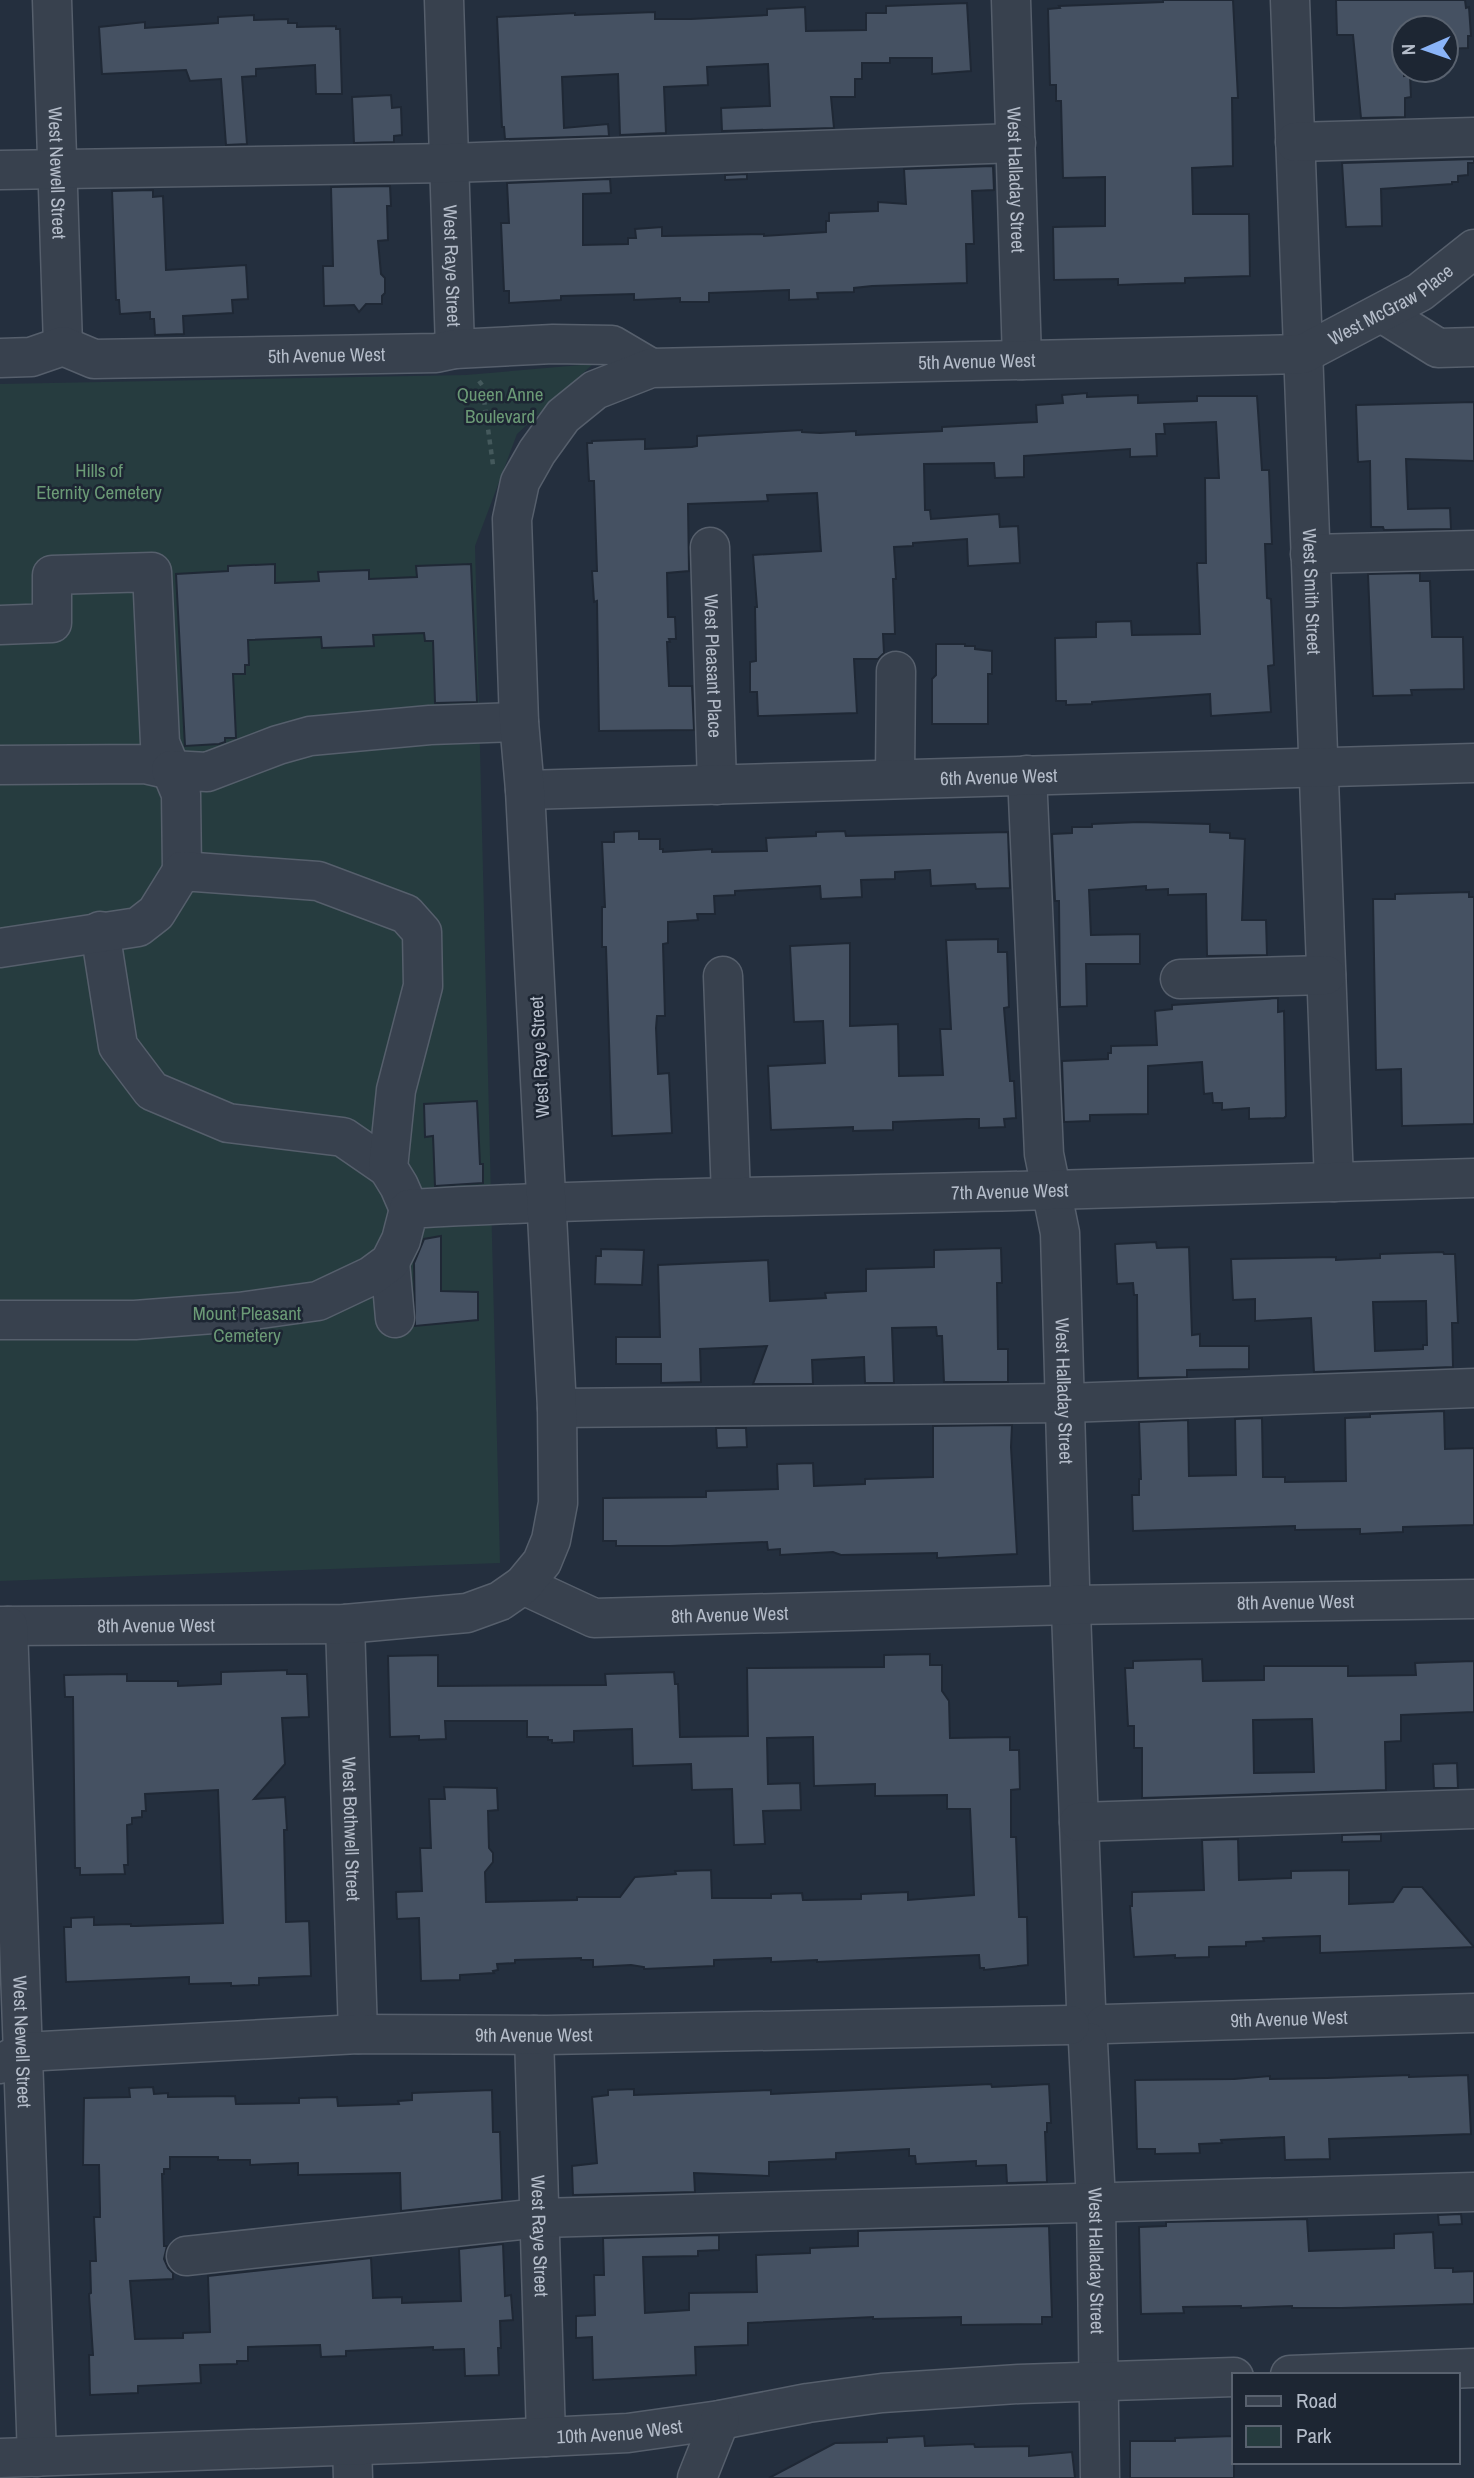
<svg xmlns="http://www.w3.org/2000/svg" width="1474" height="2478" viewBox="0 0 1474 2478" font-family="'Archivo Narrow',sans-serif">
<rect width="100%" height="100%" fill="#242f3e"/>
<!-- green -->
<polygon fill="#263c3f" points="593,364 517,434 475,546 500,1563 0,1581 0,384 466,375"/>
<!-- building -->
<g fill="#455162" stroke="#1f2835" stroke-width="2" fill-rule="evenodd">
<polygon points="1163,0 1233,0 1238,98 1232,98 1233,166 1192,168 1193,214 1249,214 1250,276 1185,278 1185,283 1146,284 1118,285 1118,279 1054,280 1053,227 1105,226 1105,177 1063,178 1061,101 1056,101 1056,85 1050,85 1048,9 1060,8 1059,6 1163,2"/>
<polygon points="1336,0 1465,0 1466,8 1469,7 1471,36 1468,36 1468,48 1446,49 1446,28 1404,28 1404,76 1410,75 1411,97 1405,98 1405,117 1361,118 1353,35 1337,35"/>
<polygon points="967,3 971,71 932,74 932,58 890,58 890,63 862,63 862,79 855,79 855,97 831,97 834,128 722,131 721,108 770,106 768,64 707,67 708,85 664,87 666,133 620,135 618,74 562,77 564,128 608,124 609,136 505,139 504,127 502,127 497,17 575,13 575,15 655,12 655,19 691,19 767,15 767,9 805,7 806,31 866,30 866,13 886,13 886,6"/>
<polygon points="254,15 254,20 288,19 288,23 297,23 297,27 336,26 336,29 340,29 342,94 316,94 315,65 256,69 256,76 242,77 247,144 226,145 221,79 190,81 186,70 102,74 99,27 145,22 145,28 218,23 218,17"/>
<polygon points="391,95 392,108 401,107 402,135 394,136 394,142 354,143 352,97"/>
<polygon points="1474,159 1474,163 1468,163 1468,175 1458,176 1458,182 1452,182 1452,184 1381,189 1382,226 1346,227 1342,163"/>
<polygon points="993,166 994,190 972,191 974,244 966,244 967,283 872,286 854,288 854,292 817,293 818,299 789,300 789,290 709,293 709,302 680,302 680,298 634,300 634,294 561,296 561,300 509,303 509,291 504,291 501,223 509,223 507,183 610,179 611,193 583,194 583,245 628,244 628,238 636,238 635,229 662,227 662,236 665,236 764,234 764,236 826,232 826,221 829,221 829,213 878,211 878,202 906,204 904,169"/>
<polygon points="747,174 747,179 725,180 725,175"/>
<polygon points="390,186 391,206 387,206 388,240 378,241 381,274 385,278 385,293 382,296 382,304 366,304 359,312 354,305 324,306 323,266 333,266 331,187"/>
<polygon points="153,190 153,197 163,196 166,270 246,265 248,299 232,300 233,313 183,316 184,334 155,335 154,319 150,319 150,312 120,314 119,300 116,300 112,191"/>
<polygon points="1087,393 1087,397 1138,395 1138,403 1197,401 1197,396 1257,396 1262,470 1269,470 1272,544 1265,544 1267,598 1271,599 1274,665 1268,666 1271,712 1211,716 1210,694 1092,702 1092,704 1066,705 1066,701 1056,701 1055,638 1096,637 1096,622 1131,621 1132,635 1200,634 1197,563 1206,563 1205,478 1219,478 1216,422 1164,424 1165,434 1156,434 1157,456 1130,457 1130,449 1024,456 1024,477 995,478 994,463 924,464 925,510 930,510 931,519 999,514 1000,527 1018,526 1020,563 968,566 967,539 913,543 913,546 894,547 896,579 893,579 895,634 883,634 884,653 878,659 854,659 857,713 758,716 757,692 750,692 750,662 756,661 755,607 757,607 753,555 821,551 817,493 767,495 768,501 688,504 689,571 667,573 668,617 675,617 676,639 669,639 670,642 667,642 669,686 692,686 694,730 599,731 597,601 594,602 592,571 597,571 594,481 589,481 587,443 592,443 592,441 645,439 645,449 692,447 697,446 697,436 731,434 802,430 802,432 820,433 856,431 856,435 942,431 942,427 1037,422 1036,405 1063,403 1062,395"/>
<polygon points="1474,402 1474,461 1406,459 1408,509 1450,508 1451,529 1384,530 1383,527 1371,527 1370,461 1358,462 1356,405"/>
<polygon points="275,564 275,583 319,581 318,572 369,570 369,579 417,577 416,566 471,564 477,702 435,703 433,641 425,641 424,633 373,635 374,646 322,648 321,637 248,640 249,665 245,665 245,674 233,674 236,738 225,738 225,742 219,744 185,746 176,574 228,571 228,566"/>
<polygon points="1420,573 1420,581 1430,581 1432,637 1463,637 1464,689 1411,690 1412,695 1373,696 1368,574"/>
<polygon points="936,644 965,644 965,646 975,646 975,649 992,651 992,674 988,674 988,724 932,724 932,679 936,675"/>
<polygon points="1139,822 1210,824 1210,832 1230,833 1230,838 1245,839 1242,920 1266,920 1267,955 1207,956 1206,894 1168,895 1168,889 1146,890 1146,886 1089,890 1091,935 1140,934 1140,964 1086,964 1087,1006 1060,1007 1059,901 1055,901 1052,834 1072,833 1072,827 1092,827 1092,824"/>
<polygon points="639,831 639,839 660,839 660,849 663,849 663,852 712,849 712,852 767,851 766,838 816,836 816,832 845,831 846,836 1008,832 1010,888 976,889 975,884 931,886 930,870 895,872 895,879 861,880 862,897 821,899 820,886 735,891 735,895 714,896 715,914 697,914 698,920 668,922 668,943 663,944 665,1016 657,1016 656,1028 658,1074 669,1073 672,1133 612,1136 606,947 602,947 602,907 605,907 602,842 614,842 614,832"/>
<polygon points="1469,892 1469,897 1474,897 1474,1124 1402,1126 1401,1069 1376,1070 1373,899 1395,899 1395,894"/>
<polygon points="998,939 998,952 1007,952 1009,1007 1004,1008 1010,1081 1014,1081 1016,1118 1004,1119 1005,1127 979,1128 979,1119 967,1119 893,1122 893,1130 853,1131 853,1127 771,1130 768,1066 825,1063 823,1021 794,1022 790,946 850,943 850,1026 898,1024 899,1076 943,1075 940,1029 951,1029 946,940"/>
<polygon points="1278,998 1278,1012 1284,1011 1286,1116 1284,1118 1249,1119 1249,1108 1222,1110 1222,1103 1213,1103 1212,1093 1204,1094 1202,1062 1148,1066 1148,1114 1090,1115 1090,1121 1064,1122 1062,1061 1108,1059 1108,1053 1111,1053 1111,1046 1157,1045 1155,1011 1172,1009 1172,1005"/>
<polygon points="477,1101 480,1164 483,1164 483,1183 435,1186 433,1136 425,1137 424,1104"/>
<polygon points="441,1236 441,1291 478,1292 478,1320 415,1326 414,1263 424,1239"/>
<polygon points="1156,1242 1157,1248 1189,1247 1192,1335 1200,1334 1200,1346 1249,1346 1249,1369 1187,1370 1187,1377 1138,1378 1137,1295 1134,1295 1133,1283 1117,1284 1115,1244"/>
<polygon points="1001,1248 1002,1283 997,1283 998,1349 1008,1349 1008,1382 944,1382 942,1336 937,1336 936,1327 892,1328 894,1383 865,1383 864,1357 812,1360 813,1384 753,1384 767,1346 700,1349 701,1382 661,1383 661,1364 616,1364 616,1337 660,1337 658,1265 768,1260 770,1301 826,1298 825,1293 866,1291 866,1269 934,1267 934,1250"/>
<polygon points="601,1249 644,1250 642,1285 595,1284 596,1256 601,1256"/>
<path d="M 1443,1252 L 1444,1254 L 1455,1254 L 1458,1323 L 1452,1323 L 1453,1367 L 1314,1372 L 1311,1318 L 1255,1321 L 1255,1299 L 1233,1300 L 1231,1259 L 1336,1257 L 1336,1260 L 1380,1258 L 1380,1254 ZM 1426,1301 L 1427,1345 L 1423,1345 L 1423,1349 L 1375,1351 L 1373,1302 Z"/>
<polygon points="1444,1411 1445,1449 1474,1448 1474,1525 1403,1527 1403,1532 1360,1534 1360,1529 1295,1530 1295,1526 1133,1531 1132,1495 1139,1495 1139,1479 1141,1479 1139,1422 1188,1420 1189,1476 1236,1475 1235,1419 1262,1418 1263,1477 1285,1477 1285,1482 1346,1481 1345,1418 1370,1417 1370,1414"/>
<polygon points="1012,1425 1011,1447 1017,1554 937,1558 937,1553 841,1555 833,1552 780,1555 780,1549 768,1550 767,1542 670,1546 616,1546 616,1541 603,1541 603,1498 706,1497 706,1491 778,1489 777,1464 813,1463 814,1486 865,1484 865,1479 933,1477 933,1426"/>
<polygon points="716,1428 746,1428 747,1447 717,1448"/>
<polygon points="930,1654 930,1665 942,1665 942,1691 949,1701 950,1738 1010,1737 1010,1750 1019,1750 1020,1789 1011,1790 1011,1837 1016,1837 1019,1917 1027,1917 1028,1965 984,1970 984,1968 980,1968 979,1955 817,1962 817,1960 771,1962 771,1958 714,1960 714,1966 644,1969 644,1967 631,1965 593,1967 593,1960 581,1960 581,1958 515,1960 515,1963 497,1964 498,1970 493,1971 494,1973 460,1975 460,1980 421,1981 419,1918 397,1919 396,1892 422,1891 420,1848 431,1848 429,1799 445,1799 444,1787 497,1788 498,1810 488,1811 489,1848 493,1853 493,1862 485,1872 486,1902 577,1900 577,1897 620,1897 635,1877 676,1874 675,1871 711,1870 712,1898 771,1898 771,1894 802,1893 803,1900 806,1900 861,1899 861,1894 908,1892 908,1900 974,1895 970,1809 947,1809 947,1795 875,1796 875,1784 814,1786 813,1737 767,1738 768,1784 800,1783 801,1810 763,1811 765,1844 734,1845 732,1789 692,1790 691,1764 633,1766 632,1729 574,1731 574,1742 552,1743 552,1740 548,1740 548,1737 527,1737 527,1721 445,1721 446,1739 419,1740 419,1736 390,1737 388,1656 438,1655 438,1686 606,1685 605,1674 674,1672 675,1684 678,1684 680,1737 748,1736 747,1668 884,1667 884,1655"/>
<path d="M 1202,1659 L 1203,1681 L 1264,1680 L 1264,1666 L 1348,1666 L 1348,1676 L 1416,1675 L 1415,1663 L 1474,1661 L 1474,1712 L 1401,1715 L 1401,1741 L 1385,1742 L 1386,1790 L 1142,1798 L 1142,1748 L 1134,1748 L 1134,1726 L 1128,1726 L 1125,1668 L 1133,1668 L 1133,1661 ZM 1312,1719 L 1314,1772 L 1254,1773 L 1253,1720 Z"/>
<polygon points="287,1670 287,1674 307,1674 309,1717 282,1718 285,1764 254,1799 285,1797 287,1830 284,1830 286,1922 309,1921 311,1976 259,1978 259,1985 231,1986 231,1983 189,1984 189,1977 66,1982 64,1927 71,1927 71,1918 94,1917 94,1925 131,1924 131,1926 136,1926 223,1923 218,1790 145,1794 146,1811 142,1811 142,1817 132,1818 132,1824 127,1825 128,1865 124,1865 125,1874 80,1875 80,1868 75,1868 73,1697 65,1697 64,1675 127,1674 127,1681 178,1681 178,1686 221,1684 221,1672"/>
<polygon points="1457,1763 1458,1788 1434,1788 1433,1764"/>
<polygon points="1381,1834 1381,1841 1342,1842 1342,1835"/>
<polygon points="1238,1839 1239,1880 1291,1878 1291,1871 1349,1870 1349,1904 1393,1902 1403,1887 1422,1887 1474,1947 1320,1953 1320,1936 1263,1938 1264,1941 1246,1942 1246,1946 1209,1947 1209,1957 1175,1958 1175,1955 1134,1957 1130,1906 1132,1906 1132,1892 1204,1890 1202,1840"/>
<polygon points="1409,2075 1409,2077 1468,2075 1471,2134 1329,2139 1330,2159 1285,2160 1284,2137 1221,2140 1222,2143 1199,2144 1200,2153 1155,2154 1155,2149 1137,2149 1135,2080 1234,2079 1270,2076 1270,2079 1327,2078"/>
<polygon points="991,2084 992,2087 1049,2084 1051,2123 1047,2123 1047,2132 1045,2132 1047,2182 1007,2183 1006,2165 976,2166 976,2161 916,2164 915,2156 909,2156 909,2149 836,2153 836,2159 769,2162 769,2176 694,2173 695,2192 573,2195 572,2166 597,2163 592,2097 608,2095 608,2090 634,2089 634,2095 771,2090 771,2094"/>
<polygon points="153,2087 154,2094 168,2093 168,2097 235,2096 236,2104 299,2103 299,2098 337,2097 338,2106 399,2104 398,2101 412,2100 412,2093 492,2090 493,2132 500,2132 502,2200 401,2211 400,2173 298,2175 298,2163 250,2165 250,2160 218,2160 218,2157 170,2157 170,2169 164,2169 164,2174 162,2174 164,2246 167,2246 164,2259 168,2268 173,2273 173,2279 130,2281 135,2339 183,2338 183,2333 210,2332 208,2276 371,2258 373,2298 402,2297 402,2303 461,2301 459,2249 503,2244 505,2296 511,2295 513,2320 500,2321 501,2348 498,2348 499,2375 465,2376 464,2349 433,2350 433,2347 346,2351 346,2356 321,2357 320,2345 248,2347 248,2361 237,2361 237,2364 200,2365 201,2383 138,2386 138,2393 90,2395 89,2355 93,2355 89,2294 91,2293 90,2261 96,2261 94,2217 100,2217 100,2209 99,2165 83,2165 84,2098 130,2097 129,2088"/>
<polygon points="1461,2214 1462,2224 1439,2225 1438,2215"/>
<polygon points="1307,2219 1309,2251 1394,2248 1394,2234 1433,2232 1435,2268 1453,2268 1453,2272 1474,2271 1474,2304 1342,2308 1292,2308 1292,2306 1241,2308 1241,2306 1183,2307 1184,2313 1141,2314 1139,2227 1166,2226 1166,2222"/>
<polygon points="1049,2226 1052,2317 1042,2317 1042,2324 961,2325 961,2317 873,2319 873,2317 748,2323 748,2345 695,2347 696,2375 593,2380 592,2337 576,2338 576,2316 595,2315 594,2275 604,2275 603,2238 719,2235 719,2250 698,2251 698,2256 643,2257 645,2313 689,2310 689,2293 757,2292 756,2255 810,2253 810,2248 858,2246 858,2231"/>
<polygon points="924,2436 925,2446 974,2444 975,2447 1029,2446 1029,2456 1072,2452 1075,2478 769,2478 835,2443 887,2442 887,2438"/>
<polygon points="1234,2436 1234,2478 1130,2478 1130,2441 1175,2441 1175,2438"/>
</g>
<g fill="none" stroke-linecap="round" stroke-linejoin="round">
<defs>
<g id="minor">
<path id="s1" d="M 52,0 L 63,346"/>
<path id="s2" d="M 444,0 L 455,349"/>
<path id="s3" d="M 1011,0 L 1022,360"/>
<path id="s4" d="M 1290,0 L 1334,1182"/>
<polyline points="1295,142 1474,137"/>
<polyline points="0,170 450,163 1016,143"/>
<polyline points="1382,313 1438,348 1474,347"/>
<path id="s5" d="M 0,358 L 31,357 L 63,346 L 94,359 L 436,353 L 455,349 L 553,344 L 612,345 L 651,368"/>
<path id="s6" d="M 710,547 L 717,785"/>
<polyline points="1310,554 1474,550"/>
<polyline points="0,625 52,623 52,575 152,572 160,743 171,770 145,764 0,765"/>
<path id="s7" d="M 1027,775 L 1044,1154 L 1060,1233 L 1070,1585 L 1086,2007"/>
<polyline points="895,779 896,671"/>
<path id="s8" d="M 525,790 L 1474,763"/>
<polyline points="182,871 181,794 171,770 207,772 278,745 310,736 430,725 519,722"/>
<polyline points="100,931 118,1046 152,1091 228,1123 343,1137 388,1168"/>
<polyline points="0,948 138,927 156,913 182,871 318,881 406,914 422,932 423,986 396,1090 388,1168 399,1186 409,1209"/>
<polyline points="723,976 731,1196"/>
<polyline points="1180,979 1326,975"/>
<polyline points="390,1262 395,1318"/>
<path id="s9" d="M 0,1320 L 135,1320 L 239,1312 L 318,1301 L 371,1276 L 390,1262 L 401,1240 L 409,1209 C 623,1197 837,1196 1051,1190 C 1192,1186 1333,1182 1474,1178"/>
<polyline points="557,1408 1066,1403 1474,1388"/>
<path id="s10" d="M 523,1585 L 594,1618 L 1071,1605 L 1474,1599"/>
<path id="s11" d="M 345,1624 L 358,2034"/>
<path id="s12" d="M 0,1626 L 345,1624 L 467,1613 L 500,1601 L 523,1585 L 542,1562 L 551,1540 L 558,1503 L 557,1408 L 525,790 L 519,722 L 512,519 L 520,482 L 537,452 L 563,416 L 595,390 L 651,368 L 1303,354 L 1420,292 L 1474,249"/>
<path id="s13" d="M 8,1626 L 37,2457"/>
<polyline points="1079,1822 1474,1809"/>
<path id="s14" d="M 1105,2024 L 1474,2013"/>
<path id="s15" d="M 534,2035 L 546,2437"/>
<path id="s16" d="M 1088,2042 L 1096,2202 L 1100,2478"/>
<path id="s17" d="M 0,2064 L 24,2052 L 358,2034 L 547,2035 L 1070,2025"/>
<polyline points="186,2256 540,2218 1474,2192"/>
<polyline points="1290,2375 1474,2368"/>
<polyline points="352,2446 353,2478"/>
<path id="s18" d="M 0,2458 L 420,2443 L 628,2433 L 720,2420 L 808,2403 L 882,2393 L 1019,2384 L 1234,2377"/>
<polyline points="697,2478 720,2420"/>
</g>
</defs>
<!-- minor casing -->
<use href="#minor" stroke="#565f6c" stroke-width="41"/>
<!-- path -->
<polyline stroke="#44595c" stroke-width="4.5" stroke-dasharray="5 5" stroke-linecap="butt" points="479,381 482,385 493,465"/>
<!-- minor -->
<use href="#minor" stroke="#38414e" stroke-width="38"/>
</g>
<g text-anchor="middle" stroke-width="5" stroke-linejoin="round" paint-order="stroke">
<!-- street labels -->
<g font-size="19" fill="#b4bcc9" stroke="#1d2633">
<text dy="7" stroke="none"><textPath href="#s1" startOffset="173">West Newell Street</textPath></text>
<text dy="7" stroke="none"><textPath href="#s3" startOffset="180">West Halladay Street</textPath></text>
<text dy="7" stroke="none"><textPath href="#s2" startOffset="266">West Raye Street</textPath></text>
<text dy="7" stroke="none"><textPath href="#s12" startOffset="2578">West McGraw Place</textPath></text>
<text dy="7" stroke="none"><textPath href="#s5" startOffset="331">5th Avenue West</textPath></text>
<text dy="7" stroke="none"><textPath href="#s12" startOffset="2151">5th Avenue West</textPath></text>
<text dy="7" stroke="none"><textPath href="#s4" startOffset="592">West Smith Street</textPath></text>
<text dy="7" stroke="none"><textPath href="#s6" startOffset="119">West Pleasant Place</textPath></text>
<text dy="7" stroke="none"><textPath href="#s8" startOffset="474">6th Avenue West</textPath></text>
<text transform="translate(539 1057) rotate(-93)" y="7">West Raye Street</text>
<text dy="7" stroke="none"><textPath href="#s9" startOffset="1059">7th Avenue West</textPath></text>
<text dy="7" stroke="none"><textPath href="#s7" startOffset="618">West Halladay Street</textPath></text>
<text dy="7" stroke="none"><textPath href="#s10" startOffset="780">8th Avenue West</textPath></text>
<text dy="7" stroke="none"><textPath href="#s10" startOffset="214">8th Avenue West</textPath></text>
<text dy="7" stroke="none"><textPath href="#s12" startOffset="156">8th Avenue West</textPath></text>
<text dy="7" stroke="none"><textPath href="#s11" startOffset="205">West Bothwell Street</textPath></text>
<text dy="7" stroke="none"><textPath href="#s14" startOffset="184">9th Avenue West</textPath></text>
<text dy="7" stroke="none"><textPath href="#s17" startOffset="537">9th Avenue West</textPath></text>
<text dy="7" stroke="none"><textPath href="#s13" startOffset="416">West Newell Street</textPath></text>
<text dy="7" stroke="none"><textPath href="#s15" startOffset="201">West Raye Street</textPath></text>
<text dy="7" stroke="none"><textPath href="#s16" startOffset="219">West Halladay Street</textPath></text>
<text dy="7" stroke="none"><textPath href="#s18" startOffset="620">10th Avenue West</textPath></text>
</g>
<!-- park labels -->
<g font-size="19" fill="#6b9a76" stroke="#1d2633">
<text x="500" y="401">Queen Anne<tspan x="500" dy="22">Boulevard</tspan></text>
<text x="99" y="477">Hills of<tspan x="99" dy="22">Eternity Cemetery</tspan></text>
<text x="247" y="1320">Mount Pleasant<tspan x="247" dy="22">Cemetery</tspan></text>
</g>
</g>
<!-- legend -->
<rect x="1232" y="2373" width="228" height="91" fill="#1d2633" stroke="#59626f" stroke-width="2"/>
<rect x="1246" y="2396" width="35" height="10" fill="#38414e" stroke="#59626f" stroke-width="2"/>
<text x="1296" y="2408" font-size="21" fill="#b4bcc9">Road</text>
<rect x="1246" y="2426" width="35" height="21" fill="#263c3f" stroke="#59626f" stroke-width="2"/>
<text x="1296" y="2443" font-size="21" fill="#b4bcc9">Park</text>
<!-- north arrow -->
<g transform="translate(1425 49) rotate(268)"><circle r="33" fill="#1d2633" stroke="#59626f" stroke-width="2"/>
<path d="M0-5L12 26L0 18L-12 26Z" fill="#8ab4f8"/>
<text y="-10" font-size="19" font-weight="bold" text-anchor="middle" fill="#b4bcc9">N</text>
</g>
</svg>
